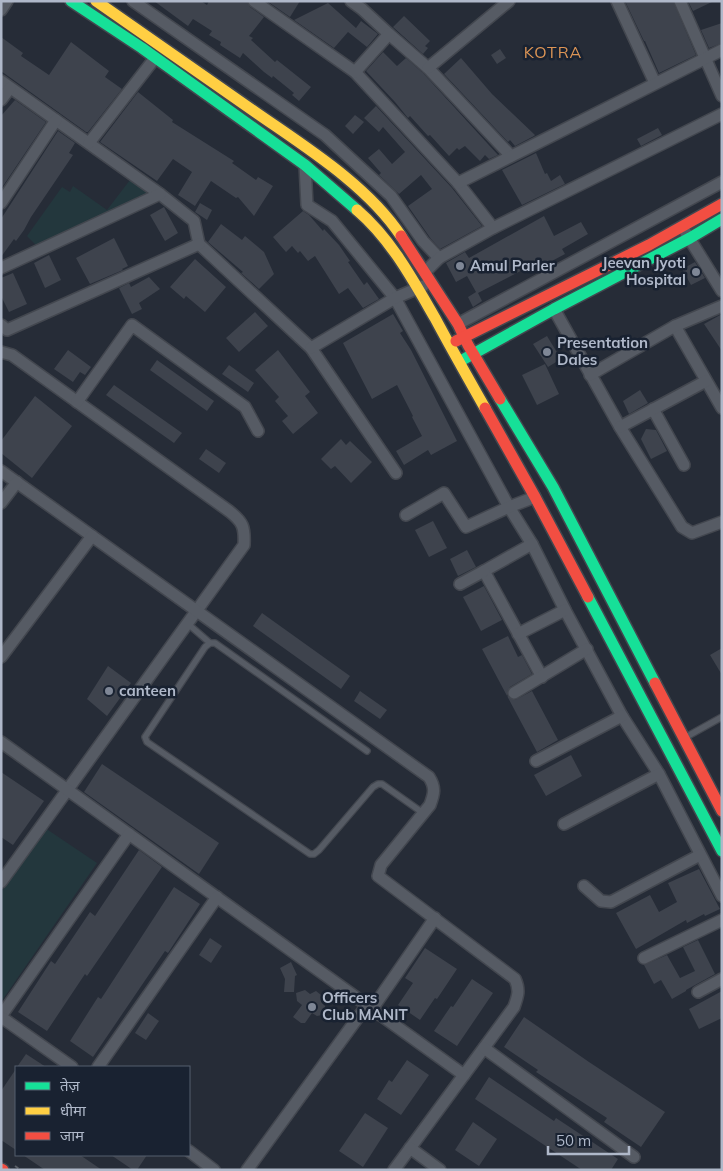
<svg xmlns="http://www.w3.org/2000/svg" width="723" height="1171" viewBox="0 0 723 1171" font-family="Mulish,'Noto Sans Devanagari',sans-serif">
<rect width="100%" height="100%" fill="#262c37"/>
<!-- green -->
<g fill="#23373d">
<polygon points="130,180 153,194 37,246 27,236 62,187 70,192 73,186 107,210"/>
<polygon points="45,828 97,863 1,1002 1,892"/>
</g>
<!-- building -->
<g fill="#3e434d">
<polygon points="154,1 201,1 207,5 209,1 247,1 250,7 264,17 249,36 253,38 251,40 275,62 277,60 311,87 299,101 292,95 294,93 273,76 272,78 264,72 243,53 240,58 220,45 221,42 209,35 212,31 193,19 188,26"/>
<polygon points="267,1 300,1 290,17"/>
<polygon points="625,1 673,1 696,55 659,73 645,41 644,41"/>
<polygon points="688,1 714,1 693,11"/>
<polygon points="328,3 356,28 361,21 378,34 367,47 348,32 334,48 294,20"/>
<polygon points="404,16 430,41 425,46 428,48 423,54 393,27"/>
<polygon points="722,23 722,43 709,48 701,30"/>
<polygon points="1,37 23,53 21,56 49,75 71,42 109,71 105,77 122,89 88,132 86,132 1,71"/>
<polygon points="500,49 506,58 497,64 491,55"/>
<polygon points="383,52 397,66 406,58 423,73 498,155 489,159 485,155 480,161 465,146 459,150 457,148 449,156 430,135 428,136 410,116 408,118 395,102 366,71"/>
<polygon points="461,58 492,94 535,135 534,136 515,146 510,140 508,142 444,74"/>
<polygon points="138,92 173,120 172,122 234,161 232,163 256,180 258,177 273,186 254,216 238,197 236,198 211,181 195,206 178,195 192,172 173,159 157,181 100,142"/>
<polygon points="15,100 46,122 1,189 1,116"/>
<polygon points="376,106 452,188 482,226 440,249 431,239 408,206 432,189 421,175 399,194 379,175 381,173 368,158 379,149 392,164 405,152 383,127 379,132 364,118"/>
<polygon points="355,115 364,122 353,134 345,126"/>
<polygon points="658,128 662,135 641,146 637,139"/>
<polygon points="58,131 75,143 69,153 73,155 31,217 24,230 16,241 14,239 1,257 1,219"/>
<polygon points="536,153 545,174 547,173 551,181 560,175 565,184 522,205 502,170"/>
<polygon points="200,203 212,210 207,220 195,212"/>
<polygon points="164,207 178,233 165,241 150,215"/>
<polygon points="303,211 309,215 323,231 324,229 339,245 350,261 348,262 364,285 367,282 379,299 363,308 348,288 339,294 315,256 308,261 300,251 298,253 292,246 286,252 273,237"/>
<polygon points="544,216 554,236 581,222 588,234 562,249 565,254 537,269 534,264 478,293 482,301 473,307 468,297 476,292 467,276 456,282 446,263 465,252 469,258"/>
<polygon points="221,224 242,240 245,236 264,252 274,274 259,289 241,273 243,272 208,242"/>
<polygon points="114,238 128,266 122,269 123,270 90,284 76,258"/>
<polygon points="49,255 61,280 45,288 34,263"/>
<polygon points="195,259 226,287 205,312 186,296 184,299 170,287"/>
<polygon points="695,262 705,278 691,285 682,269"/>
<polygon points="13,273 27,304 9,312 1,296 1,278"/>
<polygon points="149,277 160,289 139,303 142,309 132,314 119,288 129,283 131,287"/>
<polygon points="255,312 268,326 239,352 226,338"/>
<polygon points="393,314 403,331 400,333 411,350 457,441 431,455 428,450 404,465 396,451 422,436 412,417 413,416 397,385 372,399 343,343"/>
<polygon points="722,314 722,351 704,324"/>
<polygon points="547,336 561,359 548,367 533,344"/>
<polygon points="68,350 91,367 85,375 80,372 73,382 54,369"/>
<polygon points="278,350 310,392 305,396 318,413 293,434 282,421 288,416 275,401 279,397 255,370"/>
<polygon points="157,360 214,401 207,411 150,370"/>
<polygon points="545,364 559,394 537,405 522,375"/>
<polygon points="229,365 254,383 248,392 222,374"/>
<polygon points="114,385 182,433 174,443 106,395"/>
<polygon points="640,390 648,403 629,414 623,401"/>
<polygon points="35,396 72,426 32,478 1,453 1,441"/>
<polygon points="646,429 656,430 667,451 651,459 641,439"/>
<polygon points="341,439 346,445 350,441 372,462 351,483 335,466 331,469 321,459"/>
<polygon points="206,449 226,463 219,473 199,459"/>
<polygon points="433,521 447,548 429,557 415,530"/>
<polygon points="467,550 476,567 458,576 450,559"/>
<polygon points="484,586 502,620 481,631 463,597"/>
<polygon points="262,613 350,676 341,689 253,626"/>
<polygon points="508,636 518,657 522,655 532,674 510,687 507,693 507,696 515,700 532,691 558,740 537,752 482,649"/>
<polygon points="722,648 722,675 710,655"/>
<polygon points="108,666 131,683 107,716 87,699"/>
<polygon points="360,691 387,710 380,719 354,701"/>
<polygon points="571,755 582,776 546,796 534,775"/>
<polygon points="102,764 219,843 199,874 84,792"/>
<polygon points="1,772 44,801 13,845 1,837"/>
<polygon points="139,850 162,867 87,976 85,974 47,1031 18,1012 51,961 55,964 90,912 95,916"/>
<polygon points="699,869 720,909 705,916 704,914 687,923 686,920 636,949 616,913 650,895 659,912 677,902 668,883"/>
<polygon points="174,887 200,904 168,953 165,951 93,1057 70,1041 98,997 101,999"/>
<polygon points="210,938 222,946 211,963 199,955"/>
<polygon points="698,940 715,974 686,990 686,991 672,999 661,980 654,984 644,965 667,955 680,978 695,971 683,947"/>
<polygon points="425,948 457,969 437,999 435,998 420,1020 398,1005 413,983 405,978"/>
<polygon points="291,962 297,975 295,976 294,992 284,992 285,979 280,968"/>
<polygon points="472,979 493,993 457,1046 434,1031 451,1006 453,1007"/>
<polygon points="305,990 310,994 316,991 321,995 321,1002 325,1006 325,1012 322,1015 317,1016 312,1013 305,1023 301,1023 293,1017 302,1005 297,1001 296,993"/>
<polygon points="722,991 722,1018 699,1029 689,1009"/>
<polygon points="148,1013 159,1021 146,1040 135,1033"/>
<polygon points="524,1017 589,1062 665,1112 641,1147 604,1122 607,1118 536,1072 538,1070 504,1047"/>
<polygon points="26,1054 46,1067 17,1067"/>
<polygon points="407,1060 429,1075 401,1115 377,1099 389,1080 392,1082"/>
<polygon points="16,1069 16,1150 1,1140 1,1091"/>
<polygon points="489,1077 554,1121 556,1118 618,1159 611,1170 582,1170 475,1099"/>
<polygon points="365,1113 388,1128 363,1167 339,1151"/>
<polygon points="473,1122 497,1139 479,1166 455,1150"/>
<polygon points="23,1155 80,1155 102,1170 45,1170"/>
<polygon points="111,1155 147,1155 137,1170 133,1170"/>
</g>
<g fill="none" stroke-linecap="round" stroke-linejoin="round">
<defs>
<g id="lane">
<polyline points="187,623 210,643"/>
<polyline points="686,737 722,717"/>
<polyline points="367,751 215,643 210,643 205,647 145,737 147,742 310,854 314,854 319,850 373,787 378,784 382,784 423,813"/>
</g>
<g id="street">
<polyline points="133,1 325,135 391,196 423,241 439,258"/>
<polyline points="254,1 355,72 458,183 493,228"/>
<polyline points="351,1 362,9 389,34 428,68 511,156"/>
<polyline points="617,1 655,83"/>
<polyline points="680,1 722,96"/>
<polyline points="1,10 7,1"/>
<polyline points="428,68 509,1"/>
<polyline points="355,72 389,34"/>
<polyline points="1,81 160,194 194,221 199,244 311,348 396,473"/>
<polyline points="1,100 10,88"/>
<polyline points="89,143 155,58"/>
<polyline points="305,165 307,205 332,221 395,298 509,507 532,544 565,610 622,716 659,774 722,896"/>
<polyline points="458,183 722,50"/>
<polyline points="1,203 56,120"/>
<polyline points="686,233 722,291"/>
<polyline points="1,268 160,194"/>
<polyline points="425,272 439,258 493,228 722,114"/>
<polyline points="554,309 620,427 682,527 692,533 722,522"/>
<polyline points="458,324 722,182"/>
<polyline points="1,325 7,330 199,244"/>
<polyline points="675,326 722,408"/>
<polyline points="311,348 395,298 423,286"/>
<path d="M 1,352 L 12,355 L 229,511 C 243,522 245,527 244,545 L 1,882"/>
<polyline points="590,375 675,326 722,306"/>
<polyline points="77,402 132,325 245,407 258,431"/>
<polyline points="653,409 684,465"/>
<polyline points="620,427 706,381"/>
<path d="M 1,471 L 429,777 C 436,788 434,794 430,805 L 381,865 L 378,876 L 515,979 C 520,990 518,996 514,1007 L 394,1170"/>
<polyline points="1,503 17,482"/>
<polyline points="406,515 444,493 466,527 509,507 535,497"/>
<polyline points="532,544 484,571 542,677"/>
<polyline points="460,584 484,571"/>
<polyline points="518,634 565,610"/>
<polyline points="1,657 92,536"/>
<polyline points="514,693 587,649"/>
<polyline points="1,742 464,1075"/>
<polyline points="536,761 622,716"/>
<polyline points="564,824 659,774"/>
<polyline points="584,886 601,901 611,902 700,855"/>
<polyline points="644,958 722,920"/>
<polyline points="698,992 722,979"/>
<polyline points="372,1009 435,918"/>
<polyline points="1,1016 129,834"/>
<polyline points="1,1017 72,1067"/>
<polyline points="484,1048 634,1157"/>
<polyline points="98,1067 217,897"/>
<polyline points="410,1148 440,1170"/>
<polyline points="189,1151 214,1170"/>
<polyline points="247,1170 367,1005"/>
</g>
<g id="fast">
<polyline points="71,1 142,48 305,165 357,210"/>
<polyline points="464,359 554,309 690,238 722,219"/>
<polyline points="500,399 553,487 655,683"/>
<polyline points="588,597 722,851"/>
</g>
<g id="slow">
<path d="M 96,1 C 150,39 204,76 258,114 C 307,148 368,186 401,236"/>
<path d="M 357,210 C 391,239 413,280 435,318 C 451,348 468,378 485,408"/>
</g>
<g id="jam">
<polyline points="401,236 458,324 468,345 500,399"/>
<polyline points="456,341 649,245 722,204"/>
<polyline points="485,408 535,497 588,597"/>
<polyline points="655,683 722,811"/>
<polyline points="1,1169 3,1170"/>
</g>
</defs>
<!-- lane casing -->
<use href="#lane" stroke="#43474f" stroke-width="8"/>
<!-- street casing -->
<use href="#street" stroke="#43474f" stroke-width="14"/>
<!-- fast casing -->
<use href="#fast" stroke="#43474f" stroke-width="14"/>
<!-- slow casing -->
<use href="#slow" stroke="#43474f" stroke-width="14"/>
<!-- jam casing -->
<use href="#jam" stroke="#43474f" stroke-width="14"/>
<!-- path -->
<polyline stroke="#595f67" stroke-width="2" stroke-dasharray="4 4" stroke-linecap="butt" points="15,1166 21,1170"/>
<!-- lane -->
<use href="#lane" stroke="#565b64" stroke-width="5.5"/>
<!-- street -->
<use href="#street" stroke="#565b64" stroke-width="11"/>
<!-- fast -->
<use href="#fast" stroke="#16e098" stroke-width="11"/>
<!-- slow -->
<use href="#slow" stroke="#ffcf43" stroke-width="11"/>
<!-- jam -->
<use href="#jam" stroke="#f24e42" stroke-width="11"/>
</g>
<!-- markers -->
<g fill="#7f8796" stroke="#192231" stroke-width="2">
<circle cx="460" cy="266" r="5"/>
<circle cx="696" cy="272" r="5"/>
<circle cx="547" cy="352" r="5"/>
<circle cx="109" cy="691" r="5"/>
<circle cx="312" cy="1007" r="5"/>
</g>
<g text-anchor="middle" stroke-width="5" stroke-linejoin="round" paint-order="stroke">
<!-- poi labels -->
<g font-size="15" font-weight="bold" fill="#afb8c9" stroke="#192231" text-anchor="start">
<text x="686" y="268" text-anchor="end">Jeevan Jyoti<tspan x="686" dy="17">Hospital</tspan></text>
<text x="470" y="271">Amul Parler</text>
<text x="557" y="348">Presentation<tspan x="557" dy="17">Dales</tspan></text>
<text x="119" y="696">canteen</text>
<text x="322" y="1003">Officers<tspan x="322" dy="17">Club MANIT</tspan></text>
</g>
<!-- neighbourhood labels -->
<g font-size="16" letter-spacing="1" fill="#dd9555" stroke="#192231">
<text x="553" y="58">KOTRA</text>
</g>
</g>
<!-- border -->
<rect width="723" height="1171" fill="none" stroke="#afb8c9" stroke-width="5"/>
<!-- legend -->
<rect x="15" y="1066" width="175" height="90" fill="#192231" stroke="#555e6e"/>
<rect x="25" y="1082" width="25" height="8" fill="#16e098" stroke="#555e6e"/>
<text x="60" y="1091" font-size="15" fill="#afb8c9">तेज़</text>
<rect x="25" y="1107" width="25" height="8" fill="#ffcf43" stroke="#555e6e"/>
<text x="60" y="1116" font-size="15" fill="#afb8c9">धीमा</text>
<rect x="25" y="1132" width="25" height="8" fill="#f24e42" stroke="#555e6e"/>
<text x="60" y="1141" font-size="15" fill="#afb8c9">जाम</text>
<!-- scale -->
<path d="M548 1146v8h81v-8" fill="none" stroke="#afb8c9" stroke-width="2.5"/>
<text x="556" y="1146" font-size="15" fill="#afb8c9" stroke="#192231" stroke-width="4" paint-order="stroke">50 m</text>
</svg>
